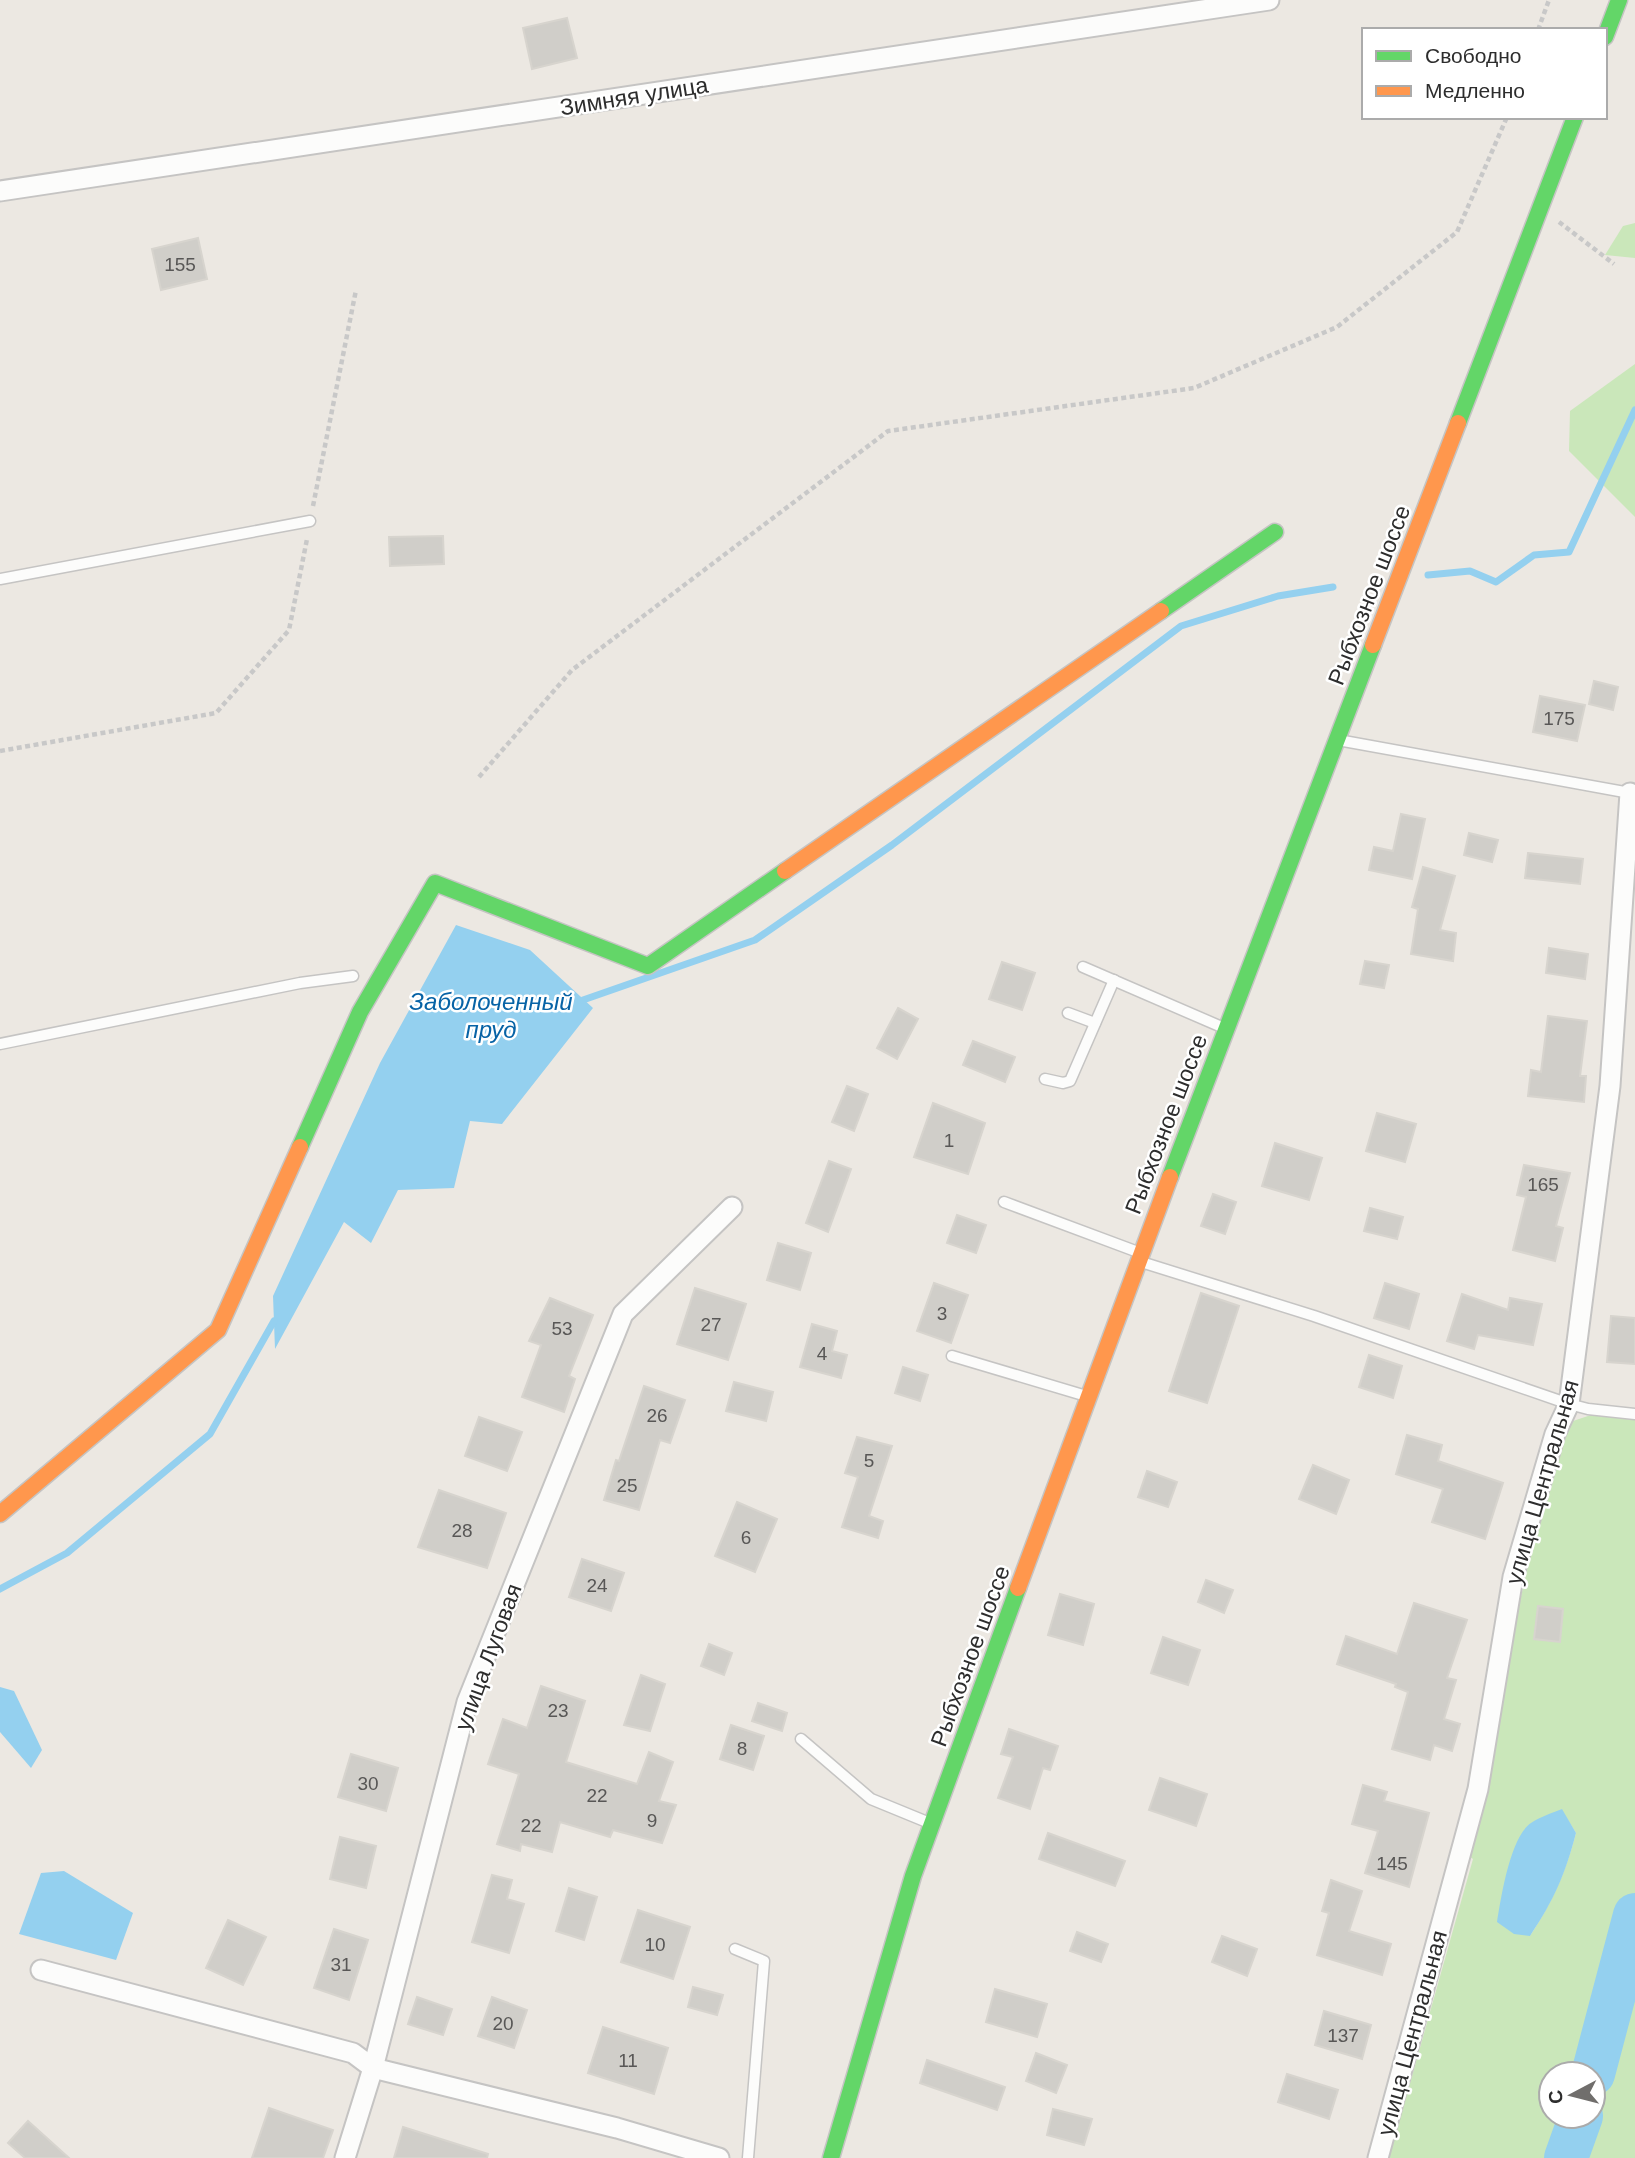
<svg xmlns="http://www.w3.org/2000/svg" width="1635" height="2158" viewBox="0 0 1635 2158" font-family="Arial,sans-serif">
<rect width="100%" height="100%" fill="#ece8e2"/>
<!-- green -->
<g fill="#cae7ba" fill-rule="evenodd">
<polygon points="1635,223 1635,258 1605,255 1623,226"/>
<polygon points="1635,364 1635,517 1569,451 1570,411"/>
<path d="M 1591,1415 L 1635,1420 L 1635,2158 L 1389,2158 L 1473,1859 L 1467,1855 L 1499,1721 L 1508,1654 L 1534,1539 L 1555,1456 L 1570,1422 ZM 1561,1809 L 1576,1833 C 1565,1874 1553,1901 1530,1936 ZM 1551,2074 L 1593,2074 L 1593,2116 L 1551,2116 Z"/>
</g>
<!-- water -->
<g fill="#94d0ef">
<polygon points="456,925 530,950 593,1008 502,1124 470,1121 454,1188 398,1190 371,1243 344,1222 275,1349 273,1296 380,1063"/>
<polygon points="0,1687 14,1691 42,1750 31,1768 0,1732"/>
<path d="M 1562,1809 L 1576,1833 C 1565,1875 1554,1900 1530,1936 L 1514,1934 L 1497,1922 C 1501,1898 1510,1837 1531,1823 C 1540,1817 1552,1813 1562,1809 Z"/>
<polygon points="64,1871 133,1913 116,1960 19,1934 41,1873"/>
</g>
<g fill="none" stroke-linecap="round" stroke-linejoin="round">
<!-- stream -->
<g stroke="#94d0ef" stroke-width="7">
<polyline points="1428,575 1470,571 1496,582 1534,555 1569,552 1635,410"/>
<polyline points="583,1000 755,940 892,845 1181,626 1278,596 1333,587"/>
<polyline points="0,1589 67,1553 210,1434 274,1321"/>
</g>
<!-- river -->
<g stroke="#94d0ef" stroke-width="44">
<polyline points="1593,2074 1635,1915"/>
<polyline points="1566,2158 1581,2116"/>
</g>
</g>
<!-- building -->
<g fill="#d0cec9" stroke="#d7d4ce" stroke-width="2">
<polygon points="567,18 577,58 532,69 523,28"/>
<polygon points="198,238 207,279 161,290 152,249"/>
<polygon points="443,536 444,564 390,566 389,537"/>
<polygon points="1594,681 1618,687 1613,710 1589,704"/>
<polygon points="1540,696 1585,705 1577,741 1533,732"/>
<polygon points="1401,814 1425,819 1412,879 1369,870 1374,847 1393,851"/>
<polygon points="1469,833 1498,840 1492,862 1464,855"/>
<polygon points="1528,853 1583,859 1580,884 1525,878"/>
<polygon points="1423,867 1455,876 1440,930 1456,933 1453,961 1411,954 1418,909 1412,907"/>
<polygon points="1549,948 1588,954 1585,979 1546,973"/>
<polygon points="1365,961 1389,965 1384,988 1360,984"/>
<polygon points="1002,962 1035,973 1022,1010 989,999"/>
<polygon points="898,1008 918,1019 897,1059 877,1048"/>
<polygon points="1548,1016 1587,1021 1580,1076 1586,1076 1584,1102 1528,1096 1531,1070 1541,1072"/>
<polygon points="973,1041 1015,1057 1005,1082 963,1065"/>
<polygon points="847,1086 868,1094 854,1131 832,1122"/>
<polygon points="933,1103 985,1123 968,1174 914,1157"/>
<polygon points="1377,1113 1416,1124 1405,1162 1366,1151"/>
<polygon points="1275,1143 1322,1158 1309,1200 1262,1186"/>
<polygon points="829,1161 851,1169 828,1232 806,1223"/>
<polygon points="1524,1165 1570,1173 1556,1226 1563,1228 1555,1261 1513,1250 1526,1197 1517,1195"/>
<polygon points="1213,1194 1236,1202 1225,1234 1201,1226"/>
<polygon points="1370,1208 1403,1217 1397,1239 1364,1231"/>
<polygon points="957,1215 986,1225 976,1253 947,1243"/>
<polygon points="778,1243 811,1253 800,1290 767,1280"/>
<polygon points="934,1283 968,1295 951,1343 917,1331"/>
<polygon points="1385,1283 1419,1294 1409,1329 1374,1318"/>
<polygon points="695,1288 746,1304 728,1360 677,1344"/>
<polygon points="1201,1293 1239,1306 1207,1403 1169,1391"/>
<polygon points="1462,1294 1508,1310 1510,1298 1542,1304 1533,1345 1478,1335 1474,1349 1447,1341"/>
<polygon points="550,1298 593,1315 569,1376 575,1379 564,1412 522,1397 541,1345 529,1341"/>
<polygon points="1611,1316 1635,1318 1635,1364 1607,1362"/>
<polygon points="812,1324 837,1331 832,1351 847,1355 841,1378 800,1367"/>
<polygon points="1369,1355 1402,1366 1393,1398 1359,1387"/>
<polygon points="903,1367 928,1375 920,1401 895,1393"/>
<polygon points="734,1382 773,1392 766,1421 726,1411"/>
<polygon points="644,1386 685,1400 670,1443 660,1440 639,1510 604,1500 616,1460 619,1461"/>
<polygon points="479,1417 522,1432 507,1471 465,1456"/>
<polygon points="1407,1435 1442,1445 1438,1461 1503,1483 1485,1539 1432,1522 1443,1489 1396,1474"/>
<polygon points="857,1437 892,1446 869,1516 883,1521 878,1538 842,1527 858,1477 845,1473"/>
<polygon points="1313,1465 1349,1480 1336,1514 1299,1499"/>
<polygon points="1147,1471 1177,1482 1168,1507 1138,1497"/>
<polygon points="439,1490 506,1513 487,1568 418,1547"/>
<polygon points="737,1502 777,1519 755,1572 715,1556"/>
<polygon points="582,1559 624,1573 611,1611 569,1597"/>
<polygon points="1206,1580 1233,1590 1224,1613 1198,1602"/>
<polygon points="1060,1594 1094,1604 1083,1645 1048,1635"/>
<polygon points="1414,1603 1467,1620 1447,1678 1456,1680 1444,1719 1460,1724 1452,1751 1434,1745 1430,1760 1392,1749 1408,1692 1395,1687 1396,1684 1337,1664 1346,1636 1397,1654"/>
<polygon points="1538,1606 1563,1609 1560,1642 1534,1639"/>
<polygon points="1163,1637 1200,1650 1188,1685 1151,1673"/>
<polygon points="709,1644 732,1653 724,1675 701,1666"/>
<polygon points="641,1675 665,1684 650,1731 624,1725"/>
<polygon points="541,1686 585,1701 566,1762 637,1784 649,1752 673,1762 659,1801 676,1805 662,1843 613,1830 610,1837 560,1822 552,1852 521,1844 520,1851 497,1844 519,1774 488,1764 503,1719 527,1728"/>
<polygon points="758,1703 787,1713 782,1731 752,1721"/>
<polygon points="731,1725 764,1736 753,1770 720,1759"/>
<polygon points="1009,1729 1058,1746 1050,1770 1043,1768 1030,1809 998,1798 1013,1757 1001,1754"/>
<polygon points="351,1754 398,1768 386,1811 338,1797"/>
<polygon points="1160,1778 1207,1794 1196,1826 1149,1810"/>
<polygon points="1363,1785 1387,1792 1384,1801 1429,1813 1409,1887 1365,1873 1378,1831 1352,1824"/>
<polygon points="1048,1833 1125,1861 1115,1886 1039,1859"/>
<polygon points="340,1837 376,1846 366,1888 330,1879"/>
<polygon points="492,1875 512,1880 507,1899 524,1904 509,1953 472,1942"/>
<polygon points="1331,1880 1362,1891 1349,1931 1391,1944 1382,1975 1317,1955 1329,1913 1322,1911"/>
<polygon points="569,1888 597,1897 584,1940 556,1931"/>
<polygon points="638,1910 690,1927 673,1979 621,1962"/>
<polygon points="228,1920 266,1937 243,1985 206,1968"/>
<polygon points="334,1929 368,1940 349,2000 314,1988"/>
<polygon points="1077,1932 1108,1944 1101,1962 1070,1951"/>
<polygon points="1222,1936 1257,1949 1247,1976 1212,1962"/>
<polygon points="693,1987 723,1995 717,2015 688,2007"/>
<polygon points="995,1989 1047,2004 1037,2037 986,2022"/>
<polygon points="417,1997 452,2009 443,2035 408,2024"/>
<polygon points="492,1997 527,2010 514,2048 478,2036"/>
<polygon points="1324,2011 1371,2025 1362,2059 1315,2045"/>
<polygon points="603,2027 668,2048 654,2094 588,2073"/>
<polygon points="1036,2053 1067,2065 1056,2093 1026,2081"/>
<polygon points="927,2060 1005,2087 997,2110 920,2083"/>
<polygon points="1287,2074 1338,2090 1329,2119 1278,2102"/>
<polygon points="269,2108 333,2130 323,2158 252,2158"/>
<polygon points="1053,2109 1092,2119 1084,2145 1047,2135"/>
<polygon points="28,2121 69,2158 25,2158 8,2143"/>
<polygon points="403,2127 488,2154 487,2158 394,2158"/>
</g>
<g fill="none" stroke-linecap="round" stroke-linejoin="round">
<defs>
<g id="lane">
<polyline points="0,579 310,521"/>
<polyline points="1338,740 1630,793"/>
<polyline points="1083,967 1224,1028"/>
<polyline points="1068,1013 1095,1023"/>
<polyline points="0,1044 300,983 353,976"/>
<polyline points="1045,1079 1063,1083 1070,1081 1114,980"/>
<polyline points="1004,1202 1138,1252"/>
<polyline points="1138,1261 1314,1316 1569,1404 1588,1409 1635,1414"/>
<polyline points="952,1356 1083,1395"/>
<polyline points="801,1739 871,1799 932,1824"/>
<polyline points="735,1949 764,1961 748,2158"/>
</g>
<g id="street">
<polyline points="0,191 1269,0"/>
<polyline points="41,1970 353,2053 373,2068 617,2128 719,2158"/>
<polyline points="345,2158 373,2068 467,1702 623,1314 732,1207"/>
<polyline points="1378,2158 1478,1789 1513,1577 1555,1434 1569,1404 1610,1086 1630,793"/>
</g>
<g id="fast">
<polyline points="1605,37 1619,0"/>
<polyline points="1458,423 1575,117"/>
<polyline points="1161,611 1275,532"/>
<polyline points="300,1147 360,1012 435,883 648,966 785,871"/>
<polyline points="1170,1177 1373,645"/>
<polyline points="831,2158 913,1876 1018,1588"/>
</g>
<g id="slow">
<polyline points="1373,645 1458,423"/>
<polyline points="785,871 1161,611"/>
<polyline points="0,1514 218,1330 300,1147"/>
<polyline points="1018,1588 1170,1177"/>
</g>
</defs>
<!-- lane casing -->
<use href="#lane" stroke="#c5c4c3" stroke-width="13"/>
<!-- street casing -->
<use href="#street" stroke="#c5c4c3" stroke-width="23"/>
<!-- fast casing -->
<use href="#fast" stroke="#c5c4c3" stroke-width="19"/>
<!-- slow casing -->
<use href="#slow" stroke="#c5c4c3" stroke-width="19"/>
<!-- path -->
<g stroke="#c8c8c8" stroke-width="4.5" stroke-dasharray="5 3.5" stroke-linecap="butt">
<polyline points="1538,30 1549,0"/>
<polyline points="1559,222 1614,264"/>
<polyline points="313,506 356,290"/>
<polyline points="0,751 216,713 289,630 307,539"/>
<polyline points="479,777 572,670 888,431 1194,388 1337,327 1457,232 1507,117"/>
</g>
<!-- lane -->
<use href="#lane" stroke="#fcfcfb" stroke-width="10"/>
<!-- street -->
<use href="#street" stroke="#fcfcfb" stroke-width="19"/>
<!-- fast -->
<use href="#fast" stroke="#63d668" stroke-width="16"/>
<!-- slow -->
<use href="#slow" stroke="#ff974d" stroke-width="16"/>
</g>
<g text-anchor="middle" stroke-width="5" stroke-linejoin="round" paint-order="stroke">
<!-- number labels -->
<g font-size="19" fill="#585756">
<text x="180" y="271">155</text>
<text x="1559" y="725">175</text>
<text x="949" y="1147">1</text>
<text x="1543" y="1191">165</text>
<text x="942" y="1320">3</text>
<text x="711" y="1331">27</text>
<text x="562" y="1335">53</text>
<text x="822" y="1360">4</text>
<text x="657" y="1422">26</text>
<text x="869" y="1467">5</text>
<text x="627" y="1492">25</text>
<text x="462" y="1537">28</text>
<text x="746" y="1544">6</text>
<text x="597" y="1592">24</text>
<text x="558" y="1717">23</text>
<text x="742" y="1755">8</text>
<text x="368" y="1790">30</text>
<text x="597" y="1802">22</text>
<text x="652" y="1827">9</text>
<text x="531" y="1832">22</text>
<text x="1392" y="1870">145</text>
<text x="655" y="1951">10</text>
<text x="341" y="1971">31</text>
<text x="503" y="2030">20</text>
<text x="1343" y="2042">137</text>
<text x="628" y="2067">11</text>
</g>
<!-- street labels -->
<g font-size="23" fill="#2d2d2d" stroke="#fff">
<text transform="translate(634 96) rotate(-9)" y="8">Зимняя улица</text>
<text transform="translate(1369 595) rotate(-69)" y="8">Рыбхозное шоссе</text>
<text transform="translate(1166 1124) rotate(-69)" y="8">Рыбхозное шоссе</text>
<text transform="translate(1542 1482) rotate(-74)" y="8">улица Центральная</text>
<text transform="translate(970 1656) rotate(-70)" y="8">Рыбхозное шоссе</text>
<text transform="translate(488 1657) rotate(-70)" y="8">улица Луговая</text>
<text transform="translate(1412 2033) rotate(-75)" y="8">улица Центральная</text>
</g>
<!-- water labels -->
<g font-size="24" font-style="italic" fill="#0763a6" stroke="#fff">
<text x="491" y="1010">Заболоченный<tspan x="491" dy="28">пруд</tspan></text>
</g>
</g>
<!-- legend -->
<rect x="1362" y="28" width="245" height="91" fill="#ffffff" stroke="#ababab" stroke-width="2"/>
<rect x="1376" y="51" width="35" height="10" fill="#63d668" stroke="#ababab" stroke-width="2"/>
<text x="1425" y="63" font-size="21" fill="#2d2d2d">Свободно</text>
<rect x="1376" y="86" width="35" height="10" fill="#ff974d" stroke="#ababab" stroke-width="2"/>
<text x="1425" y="98" font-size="21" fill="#2d2d2d">Медленно</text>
<!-- north arrow -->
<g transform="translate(1572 2095) rotate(263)"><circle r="33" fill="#ffffff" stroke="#ababab" stroke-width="2"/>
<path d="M0-5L12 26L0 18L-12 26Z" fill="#706e6c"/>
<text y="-10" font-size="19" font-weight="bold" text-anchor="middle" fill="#2d2d2d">С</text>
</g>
</svg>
